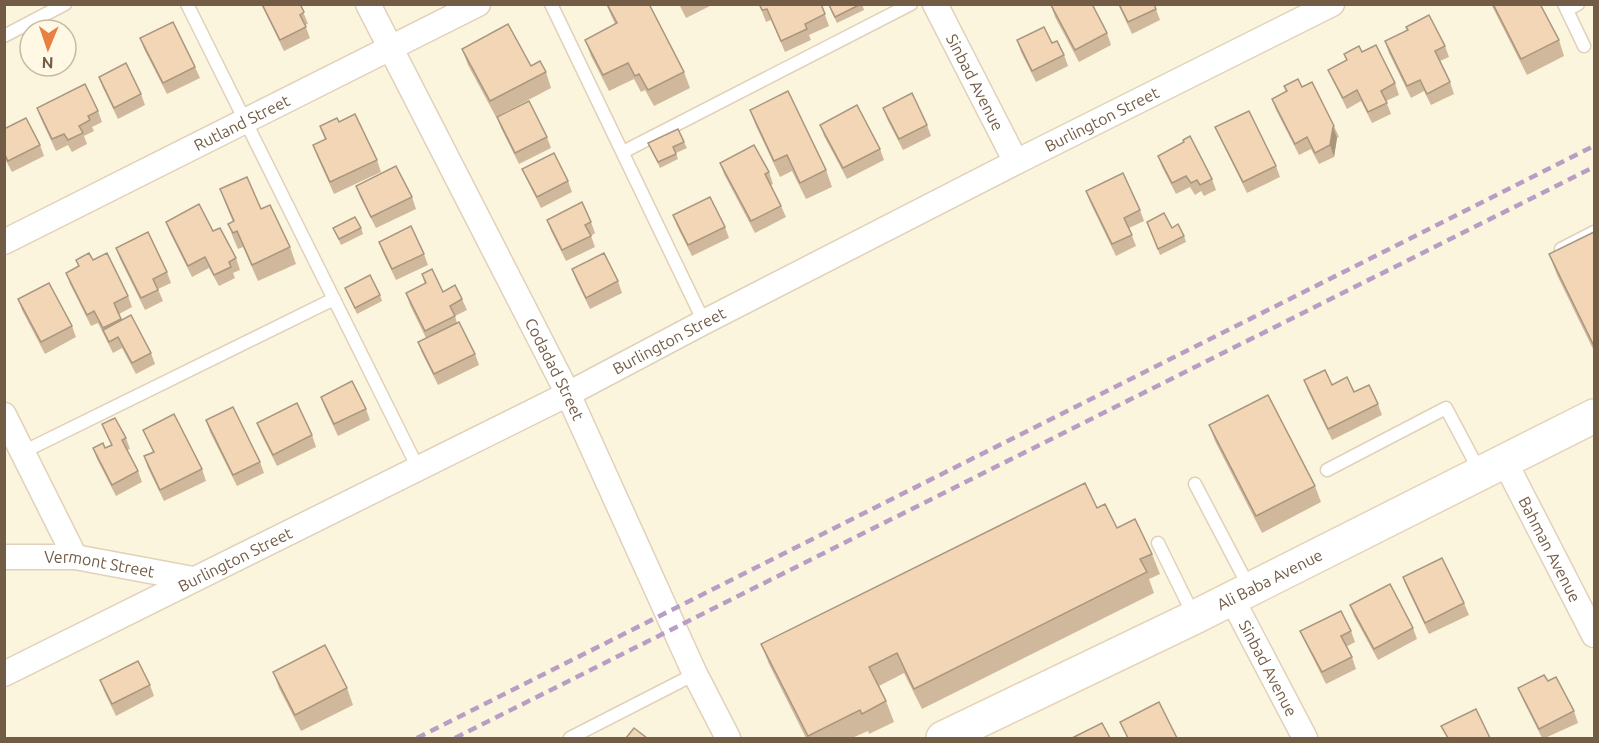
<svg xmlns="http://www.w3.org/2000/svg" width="1599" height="743" viewBox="0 0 1599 743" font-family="Ubuntu,sans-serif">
<rect width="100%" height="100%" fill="#fcf5de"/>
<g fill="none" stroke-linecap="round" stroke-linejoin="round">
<defs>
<g id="lane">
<polyline points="187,4 418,468"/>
<polyline points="551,4 704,322"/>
<polyline points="1564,4 1584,46"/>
<polyline points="1567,10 1578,4"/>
<polyline points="4,36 65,4"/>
<polyline points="623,152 911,4"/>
<polyline points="1561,249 1594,232"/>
<polyline points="23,452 334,299"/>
<polyline points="1327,470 1446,408 1480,472"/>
<polyline points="1195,484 1249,587"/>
<polyline points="1158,543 1194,616"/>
<polyline points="570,738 695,674"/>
</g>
<g id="street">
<path id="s1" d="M 368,4 L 568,394 L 695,674 L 728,738"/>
<path id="s2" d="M 935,4 L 1016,162"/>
<path id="s3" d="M 4,242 L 478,4"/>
<polyline points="4,415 75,557"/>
<path id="s4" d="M 1505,462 L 1594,635"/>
<path id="s5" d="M 4,557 L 75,557 L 193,579"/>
<path id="s6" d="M 1232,599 L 1305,738"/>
<path id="s7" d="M 4,674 L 568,394 L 704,322 L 1016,162 L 1332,4"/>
</g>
<g id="secondary">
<path id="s8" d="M 943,738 L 1195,617 L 1594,416"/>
</g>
</defs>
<!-- lane casing -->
<use href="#lane" stroke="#e0d1ba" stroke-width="15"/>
<!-- street casing -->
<use href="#street" stroke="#e0d1ba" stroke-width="27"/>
<!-- secondary casing -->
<use href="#secondary" stroke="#e5d4b8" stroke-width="36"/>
<!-- lane -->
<use href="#lane" stroke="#fff" stroke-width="12"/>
<!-- street -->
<use href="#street" stroke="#fff" stroke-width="24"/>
<!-- secondary -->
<use href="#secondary" stroke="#fff" stroke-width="33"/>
<!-- rail -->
<g stroke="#b89ec4" stroke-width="4.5" stroke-dasharray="9 6" stroke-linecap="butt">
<polyline points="417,738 1594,146"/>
<polyline points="455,738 1594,167"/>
</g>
</g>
<!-- wall -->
<g fill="#d0b89c">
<polygon points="261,4 300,4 308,24 305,25 310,38 284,51"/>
<polygon points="606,4 649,4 684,72 690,88 654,106 645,90 641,92 634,79 609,91 591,56 585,40 615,24"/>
<polygon points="679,4 714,4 686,18"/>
<polygon points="759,4 821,4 829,26 809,35 811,40 785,52 771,20 766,22"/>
<polygon points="830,4 862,4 864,10 837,23 831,11 829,5"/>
<polygon points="1118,4 1154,4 1160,20 1132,34"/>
<polygon points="1491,4 1540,4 1559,40 1564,56 1527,75"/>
<polygon points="1051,5 1107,33 1111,45 1079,62 1055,17"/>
<polygon points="1406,27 1445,46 1449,57 1440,61 1450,82 1454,94 1431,105 1424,91 1411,98 1389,53 1385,41 1407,30"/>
<polygon points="140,38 195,67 200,78 167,94 144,49"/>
<polygon points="1017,40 1052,43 1064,55 1068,66 1036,82 1021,52"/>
<polygon points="462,49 531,66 546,72 551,88 496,117 468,65"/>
<polygon points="1362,52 1395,83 1399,95 1386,101 1391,114 1372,123 1361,101 1347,109 1333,81 1328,70 1347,60 1344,54"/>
<polygon points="99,77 141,94 145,105 118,119 103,88"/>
<polygon points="1284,86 1302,87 1334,126 1339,137 1337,138 1334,157 1319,164 1311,149 1299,155 1276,110 1272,99 1286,92"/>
<polygon points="37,108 98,111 102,122 92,127 94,131 84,136 87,144 72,152 68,145 56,151 41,119"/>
<polygon points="883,108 927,125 931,136 903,150 887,119"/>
<polygon points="750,110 826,170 832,187 806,199 792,171 780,177 756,126"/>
<polygon points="497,117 547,137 551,148 519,164 501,128"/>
<polygon points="339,122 377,160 381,172 334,194 317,156 313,145 325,140 320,126"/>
<polygon points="820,125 880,149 884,160 847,179 824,136"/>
<polygon points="1215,127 1276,166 1280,177 1247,193 1220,138"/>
<polygon points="4,129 40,145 44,156 12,172 4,157"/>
<polygon points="684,142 687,148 676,153 678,159 660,168 648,143"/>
<polygon points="1184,142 1212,179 1216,190 1204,196 1201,191 1195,195 1190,187 1176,194 1162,167 1158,156"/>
<polygon points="720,163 769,172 773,184 771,185 781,206 786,217 755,233 724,174"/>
<polygon points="522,169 568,181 572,192 541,208 527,180"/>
<polygon points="356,186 412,197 416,209 376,228 360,197"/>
<polygon points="220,189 261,209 290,247 296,264 258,281 243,247 238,249 234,240 228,224 233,222 226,205"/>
<polygon points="1086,191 1140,210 1144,221 1129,228 1136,246 1116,256 1090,202"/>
<polygon points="673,215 725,227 729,238 692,256 677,226"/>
<polygon points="547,220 591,222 595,233 591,236 595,247 566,261 551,231"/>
<polygon points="166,222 213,231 236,258 240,270 233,273 235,278 219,286 209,268 192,277 170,233"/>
<polygon points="1147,222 1172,228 1184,236 1186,242 1160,255"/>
<polygon points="333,228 361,228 363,234 341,245"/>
<polygon points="1594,232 1594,351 1557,275 1549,254"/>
<polygon points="379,242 424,254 428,265 396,280 383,253"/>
<polygon points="116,248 167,272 171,283 158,289 163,301 145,310 120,259"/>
<polygon points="76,260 93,260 128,296 132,307 119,314 122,320 151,353 155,364 136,374 122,348 113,353 98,323 91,326 70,284 66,273 79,267"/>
<polygon points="572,269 618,281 622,293 590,309 576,280"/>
<polygon points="422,274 443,292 462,299 467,310 455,316 457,323 475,354 479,365 438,385 422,353 418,342 426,338 410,305 406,293 425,284"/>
<polygon points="345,288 380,295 382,301 357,314"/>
<polygon points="18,299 72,326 76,337 45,354 22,310"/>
<polygon points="1304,380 1332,385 1354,392 1378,404 1382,415 1332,440 1308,391"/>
<polygon points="321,397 366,409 370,420 338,436 325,408"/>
<polygon points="206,420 260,462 264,473 237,486 210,432"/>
<polygon points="257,423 312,435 316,447 277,466 261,434"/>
<polygon points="102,424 126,438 130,449 127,450 138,471 142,482 116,496 97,459 93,448 105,448 111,445"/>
<polygon points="1209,425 1315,486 1321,502 1262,533 1215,441"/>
<polygon points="143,430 202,469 206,481 164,501 148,468 144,456 153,452"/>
<polygon points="1097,508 1117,528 1152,554 1160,574 1149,579 1154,593 922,709 904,673 879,686 886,701 894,722 869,734 868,731 852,738 806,738 769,664 761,644"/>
<polygon points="1403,577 1464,603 1469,615 1429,634 1407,588"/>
<polygon points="1350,605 1413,628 1417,639 1378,660 1354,616"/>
<polygon points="1300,631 1351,631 1355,642 1346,647 1352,657 1356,669 1326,684 1305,642"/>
<polygon points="273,672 347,688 353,705 301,731 279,688"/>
<polygon points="100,680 150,685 154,696 116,716 104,691"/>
<polygon points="1548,681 1574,711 1578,723 1545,738 1542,738 1523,700 1518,688"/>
</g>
<!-- shaded-wall -->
<polygon fill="#a9967f" points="1333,127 1337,138 1334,157 1330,145"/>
<!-- building -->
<g fill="#f2d6b5" stroke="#a9967f" stroke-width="1.5">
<polygon points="262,4 300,4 304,12 300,15 306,27 280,40"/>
<polygon points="607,4 649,4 684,72 648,90 639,74 635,76 628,63 603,75 585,40 617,23"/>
<polygon points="759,4 821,4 825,14 805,24 807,29 781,41 767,9 762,10"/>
<polygon points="830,4 861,4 835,17 829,5"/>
<polygon points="1053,4 1092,4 1107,33 1075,50 1051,5"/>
<polygon points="1119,4 1154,4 1156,9 1128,22"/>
<polygon points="1493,4 1540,4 1559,40 1521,59"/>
<polygon points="1429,15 1445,46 1435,51 1450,82 1427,94 1420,80 1407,86 1385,41 1408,30 1406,27"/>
<polygon points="173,22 195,67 163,83 140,38"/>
<polygon points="508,24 531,66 540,61 546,72 490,101 462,49"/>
<polygon points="1044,27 1052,43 1057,41 1064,55 1032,71 1017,40"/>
<polygon points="1376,45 1395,83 1381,91 1387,103 1368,112 1357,90 1343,98 1328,70 1347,60 1344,54 1359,46 1362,52"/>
<polygon points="126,63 141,94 114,108 99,77"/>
<polygon points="1298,79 1302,87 1312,82 1334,126 1333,127 1330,145 1315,153 1307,137 1295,144 1272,99 1287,91 1284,86"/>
<polygon points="85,84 98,111 88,116 90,120 79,126 83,133 68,140 64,134 52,139 37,108"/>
<polygon points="788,91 826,170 800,183 787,155 774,161 750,110"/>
<polygon points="912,93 927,125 899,139 883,108"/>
<polygon points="529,101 547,137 515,153 497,117"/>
<polygon points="857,105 880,149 843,168 820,125"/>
<polygon points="1249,111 1276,166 1243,182 1215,127"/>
<polygon points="355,114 377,160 330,182 313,145 326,139 320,126 337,118 339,122"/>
<polygon points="26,118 40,145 8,161 4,153 4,129"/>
<polygon points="678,129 684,142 673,147 676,154 658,162 648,143"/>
<polygon points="1190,136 1212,179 1200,185 1197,180 1191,183 1186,176 1172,183 1158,156 1184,142 1183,140"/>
<polygon points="754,145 769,172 765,174 781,206 751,221 720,163"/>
<polygon points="554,153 568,181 537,197 522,169"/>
<polygon points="396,166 412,197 371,217 356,186"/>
<polygon points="1123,173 1140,210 1124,218 1132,235 1112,244 1086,191"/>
<polygon points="247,177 261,209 270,205 290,247 252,265 237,231 233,233 228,224 234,221 220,189"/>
<polygon points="710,197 725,227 688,245 673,215"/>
<polygon points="582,202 591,222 585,225 591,236 562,250 547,220"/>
<polygon points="199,204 213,231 220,228 236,258 229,262 231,267 214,275 205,257 188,266 166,222"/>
<polygon points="1164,213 1172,228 1178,224 1184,236 1158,249 1147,222"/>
<polygon points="355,217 361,228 339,239 333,228"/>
<polygon points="411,226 424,254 392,269 379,242"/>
<polygon points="148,232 167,272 153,279 158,290 141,298 116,248"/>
<polygon points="1594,232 1594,346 1549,254"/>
<polygon points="89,253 93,260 107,253 128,296 114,303 121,319 103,328 94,311 87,315 66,273 79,266 76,260"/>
<polygon points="604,253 618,281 586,298 572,269"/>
<polygon points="432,269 443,292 455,285 462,299 450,306 455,316 425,331 406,293 426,283 422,274"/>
<polygon points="370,275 380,295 355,308 345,288"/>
<polygon points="49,283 72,326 41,342 18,299"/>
<polygon points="131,315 151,353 132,363 118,337 109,342 103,330"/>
<polygon points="459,322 475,354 434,374 418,342"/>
<polygon points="1325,370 1332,385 1347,377 1354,392 1369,385 1378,404 1328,429 1304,380"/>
<polygon points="352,381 366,409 334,424 321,397"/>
<polygon points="1268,395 1315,486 1256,516 1209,425"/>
<polygon points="297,403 312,435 273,455 257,423"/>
<polygon points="233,407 260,462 233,475 206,420"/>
<polygon points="174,414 202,469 160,490 144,456 154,452 143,430"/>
<polygon points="115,418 126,438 122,440 138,471 112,485 93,448 103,443 105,448 112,445 102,424"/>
<polygon points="1085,483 1097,508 1105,504 1117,528 1135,519 1152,554 1140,559 1147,572 914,689 897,653 869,667 886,701 862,714 860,710 808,736 761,644"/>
<polygon points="1442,558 1464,603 1425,623 1403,577"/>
<polygon points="1390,584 1413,628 1374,649 1350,605"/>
<polygon points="1341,611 1351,631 1341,636 1352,657 1322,672 1300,631"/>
<polygon points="325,645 347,688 295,715 273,672"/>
<polygon points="138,661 150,685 112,704 100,680"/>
<polygon points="1544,675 1548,681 1556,677 1574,711 1539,729 1518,688"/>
<polygon points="1159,702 1177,738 1128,738 1120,722"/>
<polygon points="1476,709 1490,738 1448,738 1441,726"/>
<polygon points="1102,723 1110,738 1072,738"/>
<polygon points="634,728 647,738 626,738"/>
</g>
<g text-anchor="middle" stroke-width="4.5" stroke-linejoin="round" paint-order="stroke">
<!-- street labels -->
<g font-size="16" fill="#725c46" stroke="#fff8e4">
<text dy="6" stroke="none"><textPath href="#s2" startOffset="88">Sinbad Avenue</textPath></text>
<text dy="6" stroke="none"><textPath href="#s7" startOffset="1230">Burlington Street</textPath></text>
<text dy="6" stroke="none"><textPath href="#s3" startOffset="266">Rutland Street</textPath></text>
<text dy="6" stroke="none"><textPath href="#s7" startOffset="744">Burlington Street</textPath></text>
<text dy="6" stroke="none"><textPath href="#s1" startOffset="410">Codadad Street</textPath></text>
<text dy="6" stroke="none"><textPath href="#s4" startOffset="98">Bahman Avenue</textPath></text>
<text dy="6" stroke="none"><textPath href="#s7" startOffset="258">Burlington Street</textPath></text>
<text dy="6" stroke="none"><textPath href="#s5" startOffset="96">Vermont Street</textPath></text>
<text dy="6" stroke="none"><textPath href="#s8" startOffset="363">Ali Baba Avenue</textPath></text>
<text dy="6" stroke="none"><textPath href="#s6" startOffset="78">Sinbad Avenue</textPath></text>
</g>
</g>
<!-- border -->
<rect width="1599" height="743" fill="none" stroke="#725c46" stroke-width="12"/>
<!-- north arrow -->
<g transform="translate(48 48) rotate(182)"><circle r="28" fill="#fff8e4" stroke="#c7baa5" stroke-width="1.5"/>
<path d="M0-4.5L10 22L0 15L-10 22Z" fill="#e97f40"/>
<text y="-9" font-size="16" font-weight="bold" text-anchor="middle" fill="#725c46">N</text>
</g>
</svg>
